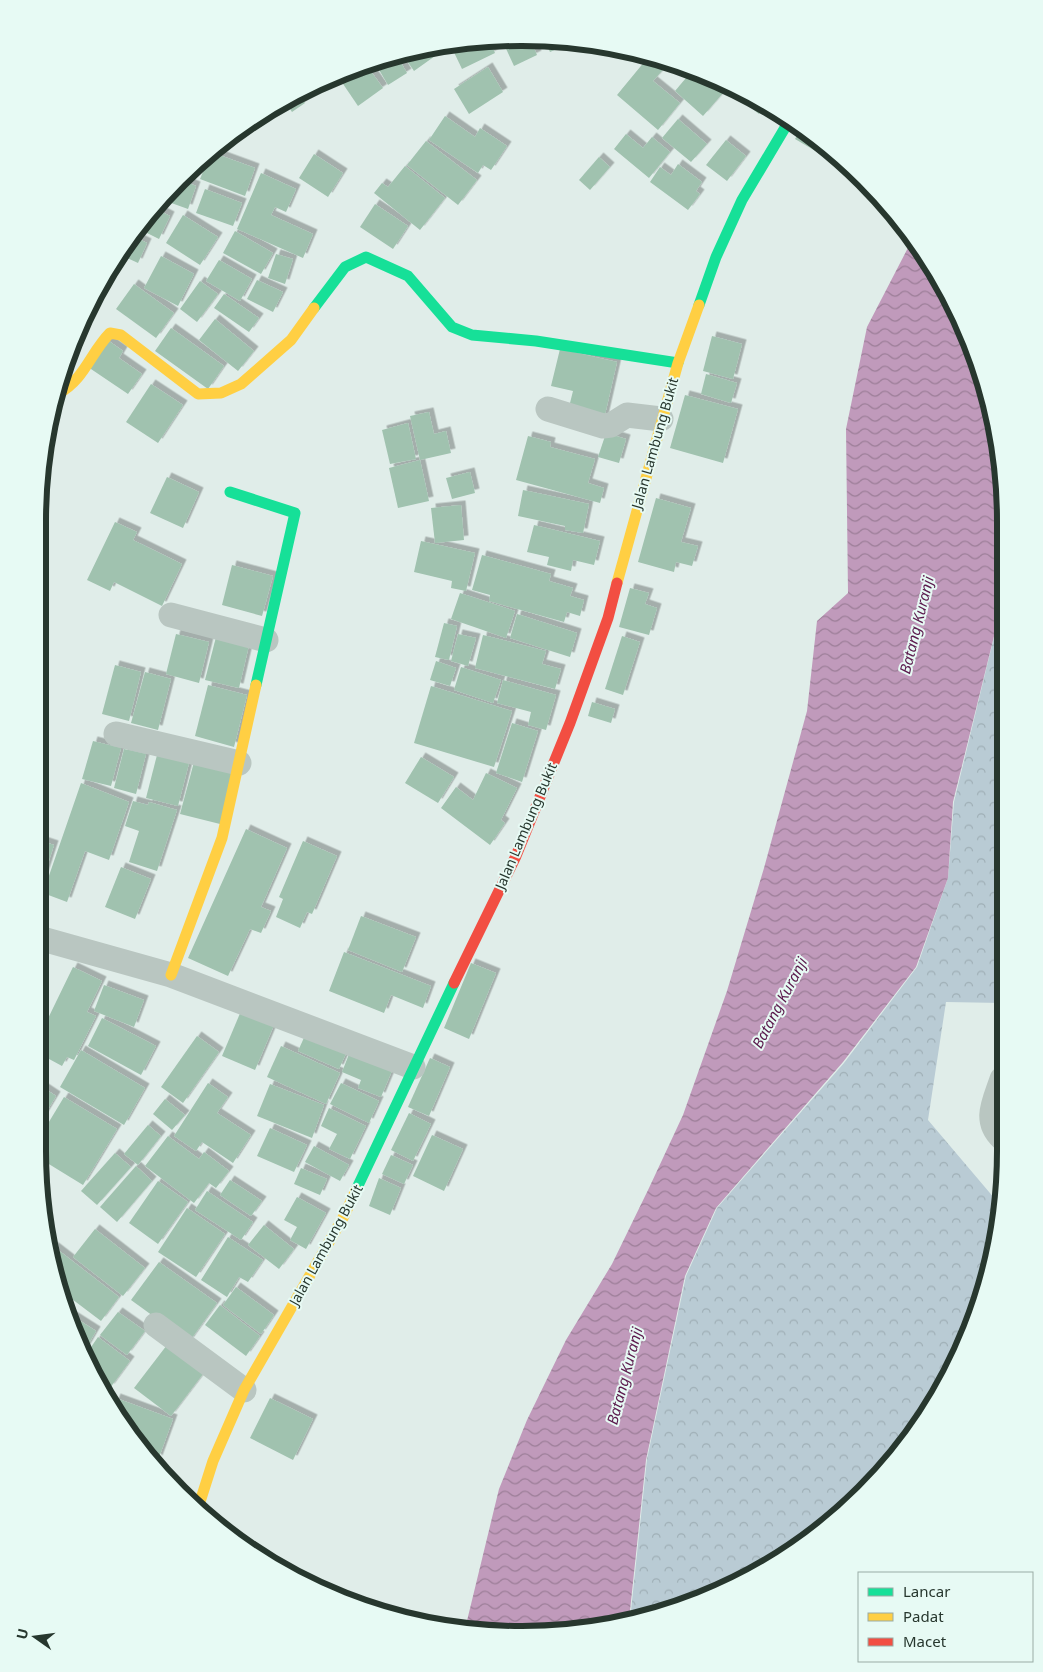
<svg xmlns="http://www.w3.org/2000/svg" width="1043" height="1672" viewBox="0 0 1043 1672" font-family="'Noto Sans',sans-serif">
<defs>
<pattern id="forest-crowns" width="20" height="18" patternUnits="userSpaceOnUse" patternTransform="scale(1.25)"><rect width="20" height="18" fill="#b9cbd4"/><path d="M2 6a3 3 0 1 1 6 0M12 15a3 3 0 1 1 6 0" fill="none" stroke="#9fafb6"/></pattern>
<pattern id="water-waves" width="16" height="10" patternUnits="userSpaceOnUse" patternTransform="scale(1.25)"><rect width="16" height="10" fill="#c09abb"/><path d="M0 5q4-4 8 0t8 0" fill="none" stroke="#9c7e98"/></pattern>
<filter id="shadow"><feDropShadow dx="4.5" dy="-4.5" stdDeviation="0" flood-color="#0004"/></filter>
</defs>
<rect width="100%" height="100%" fill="#e0ede9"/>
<!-- forest -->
<polygon fill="url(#forest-crowns)" points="1004,488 1002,1003 946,1002 928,1120 995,1199 1001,1198 1001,1213 969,1335 905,1445 790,1553 647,1618 630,1620 647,1459 686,1276 717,1208 844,1063 917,967 948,878 954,802 1001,608"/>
<!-- water -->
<polygon fill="url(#water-waves)" points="912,240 941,280 980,366 1004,485 1001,608 953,802 948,878 916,967 843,1062 716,1208 685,1276 646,1460 629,1620 490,1633 465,1629 499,1489 527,1420 566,1340 612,1264 649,1188 683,1115 727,991 764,868 807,711 817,621 848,593 846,429 867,327"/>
<!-- building -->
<g fill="#a0c2af" filter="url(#shadow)">
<polygon points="530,39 537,55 514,66 502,40"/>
<polygon points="544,39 553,39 573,42 550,52"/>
<polygon points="490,41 495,53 462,69 450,44 459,42"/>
<polygon points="439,46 442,51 414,71 403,55"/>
<polygon points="650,55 669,63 653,81 680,103 658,130 617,95"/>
<polygon points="397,56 407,73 388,85 375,63 381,60"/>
<polygon points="365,63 383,88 358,106 339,78 353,69"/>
<polygon points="488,67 503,92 469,114 454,89"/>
<polygon points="692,71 703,75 723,93 703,116 675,91"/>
<polygon points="334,77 319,92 314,86"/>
<polygon points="716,81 736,88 765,106 759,114"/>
<polygon points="299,94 305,103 292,112 284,100"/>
<polygon points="445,116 475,137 480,128 507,146 491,170 483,165 478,173 429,140"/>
<polygon points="678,119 707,144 691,162 662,138"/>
<polygon points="802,128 816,138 828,148 824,156 795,139"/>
<polygon points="626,134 643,148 652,137 670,152 649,178 614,149"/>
<polygon points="726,140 746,156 727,181 706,165"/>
<polygon points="426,141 477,180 458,205 407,165"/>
<polygon points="211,152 255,168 245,196 200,179"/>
<polygon points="314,154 343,173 328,197 299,178"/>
<polygon points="599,157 610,167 590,190 579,180"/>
<polygon points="678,164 702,182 696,191 700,194 688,210 650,182 660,167 671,175"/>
<polygon points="405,166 445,198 420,230 374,193 382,183 388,187"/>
<polygon points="261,173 296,189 286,212 275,207 271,215 313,234 303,258 237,229"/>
<polygon points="181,180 196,186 188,209 163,200"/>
<polygon points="205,189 242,203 233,226 196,213"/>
<polygon points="375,204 408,226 393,249 360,227"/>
<polygon points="156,209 170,216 159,239 145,232"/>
<polygon points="183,215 218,237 200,265 166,243"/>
<polygon points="235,231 273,253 261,274 223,253"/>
<polygon points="133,236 147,243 138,263 123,256"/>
<polygon points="276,254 293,259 285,284 268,278"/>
<polygon points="161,256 194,274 178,306 144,288"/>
<polygon points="219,260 252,279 240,301 206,281"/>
<polygon points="257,280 283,292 273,312 247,299"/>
<polygon points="200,281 218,294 197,322 180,309"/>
<polygon points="134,284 174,313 156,338 116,309"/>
<polygon points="224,294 259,318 249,332 214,308"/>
<polygon points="215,319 254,351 238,371 199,340"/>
<polygon points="171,328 224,366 208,389 155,351"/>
<polygon points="712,336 742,344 733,379 703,371"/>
<polygon points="106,339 123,351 119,358 142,374 128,394 88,367"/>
<polygon points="560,349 617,362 604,419 568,411 573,391 551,386"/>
<polygon points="706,374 737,383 731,403 701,394"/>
<polygon points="151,384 183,405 158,443 126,422"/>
<polygon points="685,395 738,409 723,463 670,448"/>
<polygon points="429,412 434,434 446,431 451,453 420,460 410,416"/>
<polygon points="408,423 416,459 390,464 382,430"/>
<polygon points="606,433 626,439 619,463 598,457"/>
<polygon points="528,436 551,442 550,447 595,459 588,483 604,488 600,503 516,480"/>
<polygon points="420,460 429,501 398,508 389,468"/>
<polygon points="470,472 475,493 452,499 446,478"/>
<polygon points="167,477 199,492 183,528 150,513"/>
<polygon points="523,490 589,504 583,533 565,530 565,526 518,516"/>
<polygon points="656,498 691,508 681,542 698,546 692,566 676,562 674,572 638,562"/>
<polygon points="461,505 464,540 435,543 431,508"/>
<polygon points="115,522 137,532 133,540 182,564 162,606 114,582 110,591 87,580"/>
<polygon points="534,525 600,541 594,565 573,560 571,571 547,565 549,557 527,552"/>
<polygon points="421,541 475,553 466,591 451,588 452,581 414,572"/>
<polygon points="482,555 551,574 549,581 573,588 570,596 584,600 580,616 567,612 564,622 489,601 490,595 472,590"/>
<polygon points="232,565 273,576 262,616 222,605"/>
<polygon points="630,588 649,593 645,604 657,608 649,635 619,627"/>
<polygon points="460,593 515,611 506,638 451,619"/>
<polygon points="517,614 577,633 570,657 510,638"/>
<polygon points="444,623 457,626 449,660 435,657"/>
<polygon points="176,634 209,642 199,683 166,674"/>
<polygon points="458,634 476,638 468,666 451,661"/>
<polygon points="483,635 546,651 542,664 561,669 555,689 475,668"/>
<polygon points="622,636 640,642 623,695 605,689"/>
<polygon points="216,637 249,645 239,688 205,680"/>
<polygon points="436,661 456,668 450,686 430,680"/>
<polygon points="115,665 141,672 129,721 102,714"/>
<polygon points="461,667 501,680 493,703 454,690"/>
<polygon points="145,672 171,679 158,730 131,723"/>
<polygon points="503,680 556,695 546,730 528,725 531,712 497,703"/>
<polygon points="208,685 247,695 234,747 195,736"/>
<polygon points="431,686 512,711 494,767 414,743"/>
<polygon points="592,702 615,709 611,723 588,716"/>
<polygon points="512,723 538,731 522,782 496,773"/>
<polygon points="93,741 121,748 111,786 82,779"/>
<polygon points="124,749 146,754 136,794 114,788"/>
<polygon points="157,755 189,763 178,806 146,798"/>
<polygon points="421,757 454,777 438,803 405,783"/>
<polygon points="194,762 233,773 220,824 180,814"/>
<polygon points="486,773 517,788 501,820 505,823 490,845 441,808 456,787 473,800"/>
<polygon points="81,783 129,802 109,860 85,851 67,902 43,893"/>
<polygon points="133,801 148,805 149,802 177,810 157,871 129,862 139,831 125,826"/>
<polygon points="246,829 287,848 261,907 271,911 261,933 250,929 228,976 188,958"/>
<polygon points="39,840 54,845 39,891"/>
<polygon points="303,841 337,856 312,914 307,912 300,928 276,917 283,899 279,897"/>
<polygon points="121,867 151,879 135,919 105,907"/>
<polygon points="361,916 416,937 402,972 348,950"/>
<polygon points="344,952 431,986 423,1008 391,995 384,1013 329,991"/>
<polygon points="471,963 496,973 469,1039 444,1028"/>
<polygon points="73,967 102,981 87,1012 96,1016 74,1060 67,1057 62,1066 38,1053 38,1039"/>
<polygon points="104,985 144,1000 134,1027 94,1011"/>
<polygon points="241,1011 274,1025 255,1070 222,1056"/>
<polygon points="102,1018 156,1046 141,1075 88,1046"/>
<polygon points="307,1031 348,1049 339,1069 298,1051"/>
<polygon points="197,1036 219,1052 183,1103 161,1087"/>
<polygon points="281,1046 340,1073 326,1104 267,1077"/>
<polygon points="351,1049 394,1066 381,1097 358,1088 361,1080 342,1072"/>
<polygon points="81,1050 145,1088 124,1125 60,1087"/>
<polygon points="430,1058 450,1067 429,1116 408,1107"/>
<polygon points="208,1083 228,1097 217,1113 251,1135 233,1163 202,1142 196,1151 174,1136"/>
<polygon points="341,1083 379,1101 369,1123 330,1104"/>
<polygon points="38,1084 56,1096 38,1126"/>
<polygon points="270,1084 324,1105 312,1138 257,1116"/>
<polygon points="64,1097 117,1129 83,1185 39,1158 38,1140"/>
<polygon points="165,1099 185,1115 172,1130 153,1114"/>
<polygon points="329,1108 366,1126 350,1159 329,1149 337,1134 321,1126"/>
<polygon points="409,1113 431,1124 413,1161 391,1150"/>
<polygon points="148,1125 161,1136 138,1165 124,1154"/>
<polygon points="270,1128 307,1145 294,1172 257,1156"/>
<polygon points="432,1135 463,1149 444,1191 413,1176"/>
<polygon points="168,1136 199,1159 204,1152 229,1171 216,1188 209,1183 194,1203 145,1166"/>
<polygon points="314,1146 349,1165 340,1181 305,1162"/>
<polygon points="115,1153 131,1167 97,1205 81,1191"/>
<polygon points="391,1155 413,1165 404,1184 382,1174"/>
<polygon points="136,1166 152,1181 117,1222 100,1207"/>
<polygon points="301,1168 327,1179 320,1195 294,1184"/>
<polygon points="379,1178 401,1188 390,1215 369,1206"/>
<polygon points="230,1180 262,1201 251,1216 220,1195"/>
<polygon points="158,1181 188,1202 158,1244 129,1223"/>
<polygon points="207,1191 253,1222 241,1240 195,1210"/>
<polygon points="297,1197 326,1213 306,1249 290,1240 297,1227 284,1220"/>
<polygon points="187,1208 225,1234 196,1277 158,1252"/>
<polygon points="264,1225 294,1249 279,1269 248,1245"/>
<polygon points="95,1229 145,1268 123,1296 73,1257"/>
<polygon points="228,1237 263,1260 248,1282 239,1277 227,1297 201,1280"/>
<polygon points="53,1246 119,1297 101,1321 60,1290"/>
<polygon points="159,1262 217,1303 189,1342 131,1300"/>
<polygon points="236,1287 274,1315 261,1334 223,1305"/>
<polygon points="220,1305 260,1336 246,1356 205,1325"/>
<polygon points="66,1312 96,1331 85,1350"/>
<polygon points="118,1312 145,1331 127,1355 100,1335"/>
<polygon points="98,1337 130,1361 110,1388 100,1381 87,1353"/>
<polygon points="167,1345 203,1374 171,1416 134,1388"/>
<polygon points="116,1398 173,1419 158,1460 119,1420 113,1407"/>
<polygon points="270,1398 313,1419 293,1460 250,1438"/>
</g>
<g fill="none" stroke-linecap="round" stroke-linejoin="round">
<!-- street -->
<g stroke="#b9c6c1" stroke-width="25">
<polyline points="548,409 603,426 611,425 627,415 661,419"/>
<polyline points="171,615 266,640"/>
<polyline points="116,734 239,763"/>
<polyline points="39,938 171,975 413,1067"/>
<path d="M 1002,1138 C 983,1120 995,1101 1002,1079"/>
<polyline points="156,1325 244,1390"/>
</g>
<!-- fast -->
<g stroke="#16e098" stroke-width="11">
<polyline points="699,305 716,257 742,200 789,121"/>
<polyline points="314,308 345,267 366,257 408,276 452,327 472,335 536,341 678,363"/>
<polyline points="230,492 295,513 256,685"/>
<polyline points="356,1190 454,983"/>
</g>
<!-- slow -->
<g stroke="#ffcf43" stroke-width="11">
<path d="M 59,393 C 84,380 91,352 110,333 L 121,335 L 198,394 L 221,393 L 241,384 L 291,340 L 314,308"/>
<polyline points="617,583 678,363 699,305"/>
<polyline points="171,975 222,838 256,685"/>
<polyline points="199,1505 213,1461 244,1390 344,1216 356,1190"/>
</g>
<!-- jam -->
<polyline stroke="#f24e42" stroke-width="11" points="454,983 516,856 570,723 608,618 617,583"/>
</g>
<g text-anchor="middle" stroke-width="4" stroke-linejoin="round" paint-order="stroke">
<!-- street labels -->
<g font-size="14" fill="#27372e" stroke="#e7faf4">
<text transform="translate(655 443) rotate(-74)" y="5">Jalan Lambung Bukit</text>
<text transform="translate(526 826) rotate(-67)" y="5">Jalan Lambung Bukit</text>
<text transform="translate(326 1245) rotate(-61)" y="5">Jalan Lambung Bukit</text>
</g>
<!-- water labels -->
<g font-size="15" font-style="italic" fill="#5b1a4d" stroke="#e7faf4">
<text transform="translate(917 625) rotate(-76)" y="5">Batang Kuranji</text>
<text transform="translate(780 1003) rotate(-62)" y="5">Batang Kuranji</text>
<text transform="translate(625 1376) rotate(-75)" y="5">Batang Kuranji</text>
</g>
</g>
<!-- crop -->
<path d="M0 0H1043V1672H0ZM521 46H522A475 475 0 0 1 997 521V1151A475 475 0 0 1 522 1626H521A475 475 0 0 1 46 1151V521A475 475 0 0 1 521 46Z" fill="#e7faf4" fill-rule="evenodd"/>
<path fill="none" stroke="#27372e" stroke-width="6" d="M521 46H522A475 475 0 0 1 997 521V1151A475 475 0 0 1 522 1626H521A475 475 0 0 1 46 1151V521A475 475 0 0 1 521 46Z"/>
<!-- legend -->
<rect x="858" y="1572" width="175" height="90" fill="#e7faf4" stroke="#9aaca5"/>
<rect x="868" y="1588" width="25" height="8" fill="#16e098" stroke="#9aaca5"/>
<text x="903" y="1597" font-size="15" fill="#27372e">Lancar</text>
<rect x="868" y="1613" width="25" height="8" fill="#ffcf43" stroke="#9aaca5"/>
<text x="903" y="1622" font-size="15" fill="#27372e">Padat</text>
<rect x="868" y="1638" width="25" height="8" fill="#f24e42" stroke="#9aaca5"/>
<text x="903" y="1647" font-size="15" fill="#27372e">Macet</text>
<!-- north arrow -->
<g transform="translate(35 1637) rotate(284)" stroke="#e7faf4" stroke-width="4" paint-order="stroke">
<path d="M0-4L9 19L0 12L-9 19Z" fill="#27372e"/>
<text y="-8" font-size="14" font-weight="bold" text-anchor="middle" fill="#27372e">U</text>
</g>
</svg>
